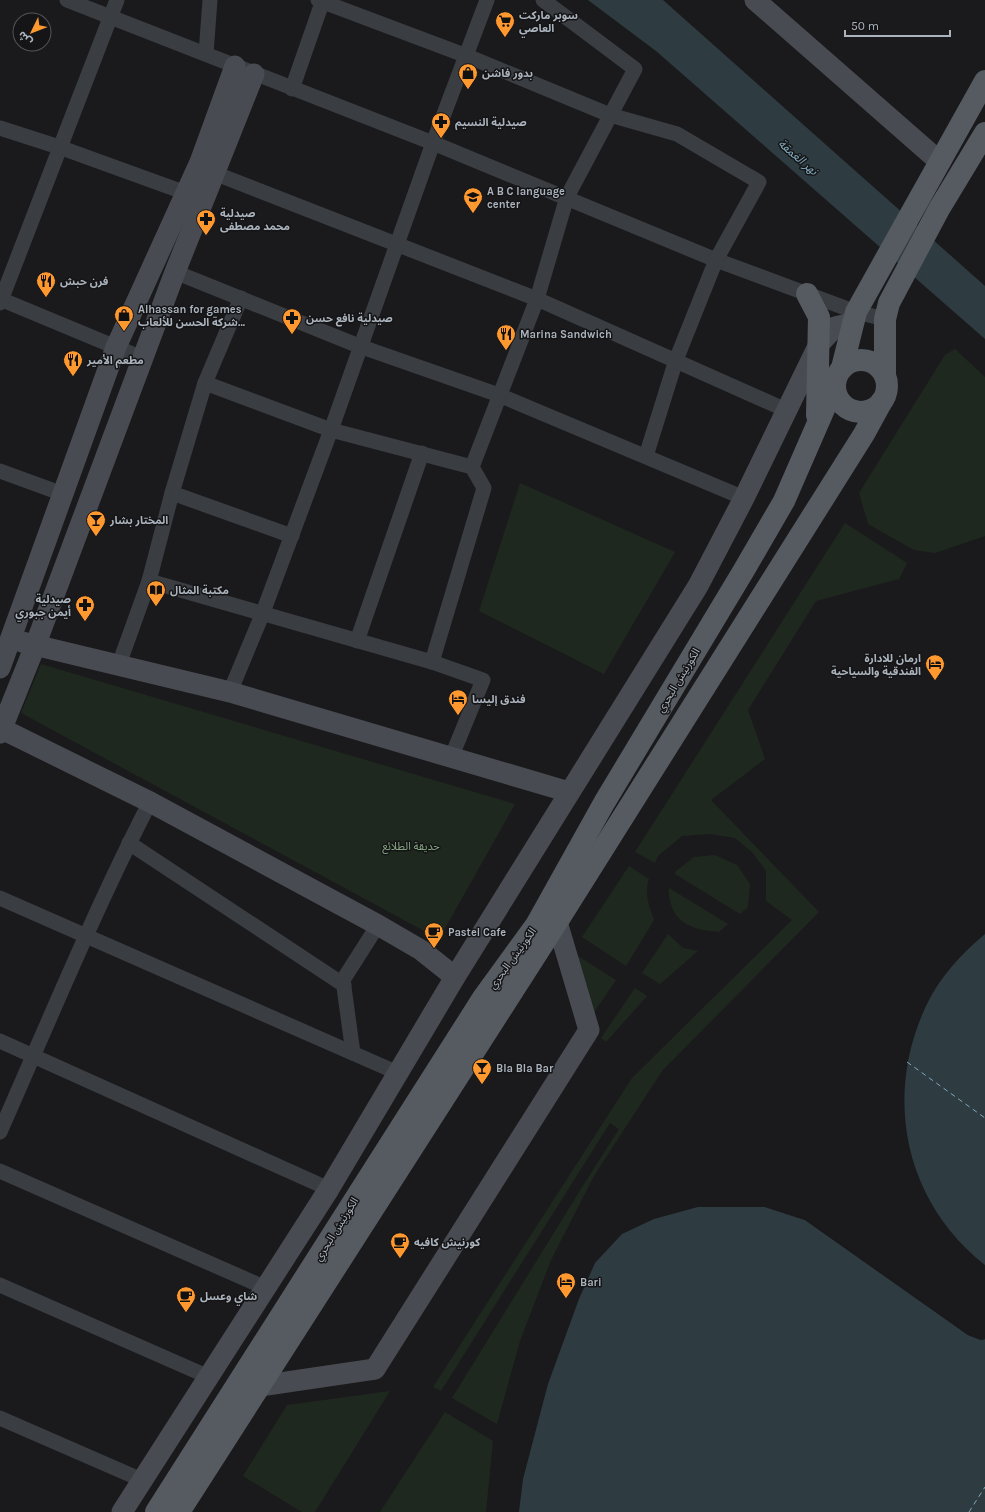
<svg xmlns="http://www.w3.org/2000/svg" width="985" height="1512" viewBox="0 0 985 1512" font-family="Karla,'Noto Sans Arabic',sans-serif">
<rect width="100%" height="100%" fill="#1a1a1c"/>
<!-- green -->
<g fill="#1f281f">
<polygon points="955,349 985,377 985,536 935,553 914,550 868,524 859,493 945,355"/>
<polygon points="520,483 675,552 604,674 479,611"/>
<polygon points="845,523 907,563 899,579 816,601 748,710 765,759 711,800 819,912 662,1071 594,1176 551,1260 520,1341 497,1424 452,1398 584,1184 619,1129 610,1123 441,1391 433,1387 632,1078 792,920 766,901 766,871 753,853 735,838 710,834 682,836 658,856 655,863 635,852"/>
<polygon points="41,664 515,804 439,939 21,713"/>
<polygon points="715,855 737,865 750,884 748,907 740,914 675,874 676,871 694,857"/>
<path d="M 629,866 L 649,879 C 644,892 649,907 654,920 L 626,966 L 582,937 Z"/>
<path d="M 669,888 L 728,924 L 719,932 C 697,930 675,926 670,900 C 669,896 668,892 669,888 Z"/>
<polygon points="668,934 683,948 698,951 660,984 642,973"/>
<polygon points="565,948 616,980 587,1023"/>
<polygon points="635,988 647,996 606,1042 601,1038"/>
<polygon points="390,1391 315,1512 302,1512 243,1476 287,1405"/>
<polygon points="445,1412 493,1441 486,1512 380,1512"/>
</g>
<!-- water -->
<g fill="#2e3c42">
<polygon points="588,0 663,0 985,286 985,339 656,51"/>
<path d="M 985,934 L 985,1265 C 905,1202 883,1098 926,1006 C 939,978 961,954 985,934 Z"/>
<polygon points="698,1207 765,1207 805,1220 968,1335 981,1340 985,1339 985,1512 519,1512 523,1479 548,1384 579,1299 595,1263 622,1234 654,1219"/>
</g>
<!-- pier -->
<polygon fill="#1a1a1c" points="731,1205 765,1205 806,1219 969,1333 981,1337 985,1337 985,1339 981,1340 968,1335 805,1220 765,1207 730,1207"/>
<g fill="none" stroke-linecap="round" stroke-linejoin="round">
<!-- ferry -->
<g stroke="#80a8ba" stroke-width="1" stroke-dasharray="5 4" stroke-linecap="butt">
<polyline points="907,1062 985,1118"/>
<polyline points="969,1512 985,1487"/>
</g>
<!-- street -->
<g stroke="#3a3d42" stroke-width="15">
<polyline points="67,0 433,143 716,260 856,312 885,319"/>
<polyline points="318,0 467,56 610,115 677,134 759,182 716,260 676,360 646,456"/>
<polyline points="206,54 210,0"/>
<polyline points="292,89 323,0"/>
<polyline points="0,128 59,147 186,193"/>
<polyline points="214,173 537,299 786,410"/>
<polyline points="175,272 359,346 499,395 744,498"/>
<polyline points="0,299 142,358"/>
<polyline points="0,303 117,0"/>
<polyline points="205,383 331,430 472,467 484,488 432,662"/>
<polyline points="472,467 537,299 567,197 635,69 543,0"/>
<polyline points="0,471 63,494"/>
<polyline points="172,493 292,536"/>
<polyline points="149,581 432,662 483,680 451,758"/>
<polyline points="357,641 422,453"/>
<polyline points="118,667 149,581 172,493 205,383 241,298"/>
<polyline points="230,692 262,615 331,430 433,143 487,0"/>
<polyline points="129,843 344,985"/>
<polyline points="0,898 398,1073"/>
<polyline points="0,1041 329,1189"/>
<polyline points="353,1053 343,980 378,925"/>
<path d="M 0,1132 C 49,1021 95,909 150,802"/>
<polyline points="0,1171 266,1288"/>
<polyline points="0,1285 209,1377"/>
<polyline points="0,1418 142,1480"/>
</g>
<!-- secondary -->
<g stroke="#484c52" stroke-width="21">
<polyline points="755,0 940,162"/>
<polyline points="22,642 230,692 569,792"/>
<polyline points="0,668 116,347 200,162 235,66"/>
<polyline points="0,728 150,802 378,925 421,950 455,977"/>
<polyline points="0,733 35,646 175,272 254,74"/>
<polyline points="260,1386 375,1369 589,1030 557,922"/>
<polyline points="122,1512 329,1189 455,977 698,586 744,498 819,344 835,327 852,323"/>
</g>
<!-- primary -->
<g stroke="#565a61" stroke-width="22">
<polyline points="807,294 819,317 817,415"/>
<circle cx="861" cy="386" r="26"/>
<polyline points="842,368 856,312 985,81"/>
<polyline points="885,376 885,319 889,303 939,209 985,133"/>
<polyline points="156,1512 483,998 536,925 604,803 744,570 784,501 835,384"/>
<polyline points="179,1512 557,922 864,434 882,401"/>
</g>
</g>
<!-- icons -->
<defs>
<symbol id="supermarket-pin" viewBox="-11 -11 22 30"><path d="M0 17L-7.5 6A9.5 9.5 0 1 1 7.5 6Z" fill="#ff982f" stroke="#151517"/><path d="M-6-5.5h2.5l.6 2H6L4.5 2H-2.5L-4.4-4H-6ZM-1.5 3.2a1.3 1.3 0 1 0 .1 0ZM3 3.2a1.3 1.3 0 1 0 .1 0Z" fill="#111"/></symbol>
<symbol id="shop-pin" viewBox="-11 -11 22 30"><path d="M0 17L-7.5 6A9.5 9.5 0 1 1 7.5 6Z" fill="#ff982f" stroke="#151517"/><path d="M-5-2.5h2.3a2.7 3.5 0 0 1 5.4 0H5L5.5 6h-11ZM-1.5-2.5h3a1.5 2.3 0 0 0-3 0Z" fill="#111"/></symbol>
<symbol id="pharmacy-pin" viewBox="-11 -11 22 30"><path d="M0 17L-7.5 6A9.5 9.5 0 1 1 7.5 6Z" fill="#ff982f" stroke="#151517"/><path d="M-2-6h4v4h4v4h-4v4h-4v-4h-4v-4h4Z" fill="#111"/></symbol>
<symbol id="school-pin" viewBox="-11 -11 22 30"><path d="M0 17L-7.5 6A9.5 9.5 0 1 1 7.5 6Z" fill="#ff982f" stroke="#151517"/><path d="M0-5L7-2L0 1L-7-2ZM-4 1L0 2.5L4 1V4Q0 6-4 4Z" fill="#111"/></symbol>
<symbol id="restaurant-pin" viewBox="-11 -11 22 30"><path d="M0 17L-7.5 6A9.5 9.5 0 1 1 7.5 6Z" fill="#ff982f" stroke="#151517"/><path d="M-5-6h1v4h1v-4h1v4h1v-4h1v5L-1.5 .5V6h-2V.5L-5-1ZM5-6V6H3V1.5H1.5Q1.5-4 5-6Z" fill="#111"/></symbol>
<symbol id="bar-pin" viewBox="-11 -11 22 30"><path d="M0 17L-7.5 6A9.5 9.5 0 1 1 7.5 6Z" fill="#ff982f" stroke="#151517"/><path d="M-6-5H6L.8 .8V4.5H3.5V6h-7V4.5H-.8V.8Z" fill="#111"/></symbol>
<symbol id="library-pin" viewBox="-11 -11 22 30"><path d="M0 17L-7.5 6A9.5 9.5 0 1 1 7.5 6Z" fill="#ff982f" stroke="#151517"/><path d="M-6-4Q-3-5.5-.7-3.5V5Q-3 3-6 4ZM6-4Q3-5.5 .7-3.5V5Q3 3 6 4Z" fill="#111"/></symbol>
<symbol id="hotel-pin" viewBox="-11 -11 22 30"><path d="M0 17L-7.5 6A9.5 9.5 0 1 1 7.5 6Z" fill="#ff982f" stroke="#151517"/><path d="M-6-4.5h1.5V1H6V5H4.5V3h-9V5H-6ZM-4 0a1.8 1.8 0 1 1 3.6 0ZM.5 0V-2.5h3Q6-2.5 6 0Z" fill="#111"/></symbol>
<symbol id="cafe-pin" viewBox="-11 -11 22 30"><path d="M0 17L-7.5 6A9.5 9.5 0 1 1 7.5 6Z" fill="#ff982f" stroke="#151517"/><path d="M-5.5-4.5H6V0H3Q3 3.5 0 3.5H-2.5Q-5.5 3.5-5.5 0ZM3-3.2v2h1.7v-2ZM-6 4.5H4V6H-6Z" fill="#111"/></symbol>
</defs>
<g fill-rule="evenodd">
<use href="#supermarket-pin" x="494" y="10" width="22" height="30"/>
<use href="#shop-pin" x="457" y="62" width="22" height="30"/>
<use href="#pharmacy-pin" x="430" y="111" width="22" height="30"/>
<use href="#school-pin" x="462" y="186" width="22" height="30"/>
<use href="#pharmacy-pin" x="195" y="208" width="22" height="30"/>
<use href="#restaurant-pin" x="35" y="270" width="22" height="30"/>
<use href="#shop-pin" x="113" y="304" width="22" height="30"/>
<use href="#pharmacy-pin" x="281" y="307" width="22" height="30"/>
<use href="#restaurant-pin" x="495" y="323" width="22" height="30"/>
<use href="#restaurant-pin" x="62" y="349" width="22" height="30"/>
<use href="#bar-pin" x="85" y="509" width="22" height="30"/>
<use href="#library-pin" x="145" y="579" width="22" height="30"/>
<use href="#pharmacy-pin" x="74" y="594" width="22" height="30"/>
<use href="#hotel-pin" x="924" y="653" width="22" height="30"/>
<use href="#hotel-pin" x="447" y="688" width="22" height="30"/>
<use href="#cafe-pin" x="423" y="921" width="22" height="30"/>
<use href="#bar-pin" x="471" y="1057" width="22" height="30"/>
<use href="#cafe-pin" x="389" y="1231" width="22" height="30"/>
<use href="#hotel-pin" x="555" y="1271" width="22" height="30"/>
<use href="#cafe-pin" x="175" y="1285" width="22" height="30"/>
</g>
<g text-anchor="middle" stroke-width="3" stroke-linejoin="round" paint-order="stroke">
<!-- poi labels -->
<g font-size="11" font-weight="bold" fill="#abb3bd" stroke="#151517" text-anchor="start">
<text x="519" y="19">سوبر ماركت<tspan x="519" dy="13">العاصي</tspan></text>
<text x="482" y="77">بدور فاشن</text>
<text x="455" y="126">صيدلية النسيم</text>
<text x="487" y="195">A B C language<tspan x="487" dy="13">center</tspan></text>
<text x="220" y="217">صيدلية<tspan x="220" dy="13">محمد مصطفى</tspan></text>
<text x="60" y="285">فرن حبش</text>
<text x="138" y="313">Alhassan for games<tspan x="138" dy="13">شركة الحسن للألعاب...</tspan></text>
<text x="306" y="322">صيدلية نافع حسن</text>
<text x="520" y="338">Marina Sandwich</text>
<text x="87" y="364">مطعم الأمير</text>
<text x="110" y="524">المختار بشار</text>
<text x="170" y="594">مكتبة المثال</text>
<text x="71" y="603" text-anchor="end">صيدلية<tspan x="71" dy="13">أيمن جبوري</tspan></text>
<text x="921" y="662" text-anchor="end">ارمان للادارة<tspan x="921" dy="13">الفندقية والسياحية</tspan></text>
<text x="472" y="703">فندق إليسا</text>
<text x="448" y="936">Pastel Cafe</text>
<text x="496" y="1072">Bla Bla Bar</text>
<text x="414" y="1246">كورنيش كافيه</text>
<text x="580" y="1286">Bari</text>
<text x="200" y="1300">شاي وعسل</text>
</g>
<!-- street labels -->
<g font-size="11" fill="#abb3bd" stroke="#151517">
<text transform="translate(678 680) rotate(-59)" y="4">الكورنيش البحري</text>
<text transform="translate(512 958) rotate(-54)" y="4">الكورنيش البحري</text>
<text transform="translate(336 1229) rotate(-58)" y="4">الكورنيش البحري</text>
</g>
<!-- park labels -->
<g font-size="11" fill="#85a981" stroke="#151517">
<text x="411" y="850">حديقة الطلائع</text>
</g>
<!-- water labels -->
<g font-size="12" font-style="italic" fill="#80a8ba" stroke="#151517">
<text transform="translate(798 157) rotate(41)" y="4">نهر الغمقة</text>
</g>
</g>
<!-- north arrow -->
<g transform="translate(32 32) rotate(227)"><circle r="19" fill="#151517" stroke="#515459"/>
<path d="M0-3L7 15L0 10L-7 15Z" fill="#ff982f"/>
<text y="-6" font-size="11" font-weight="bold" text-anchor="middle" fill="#abb3bd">ش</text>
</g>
<!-- scale -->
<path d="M845 30v6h105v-6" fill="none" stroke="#abb3bd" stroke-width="2"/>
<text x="851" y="30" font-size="12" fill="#abb3bd" stroke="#151517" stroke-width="3" paint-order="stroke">50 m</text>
</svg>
